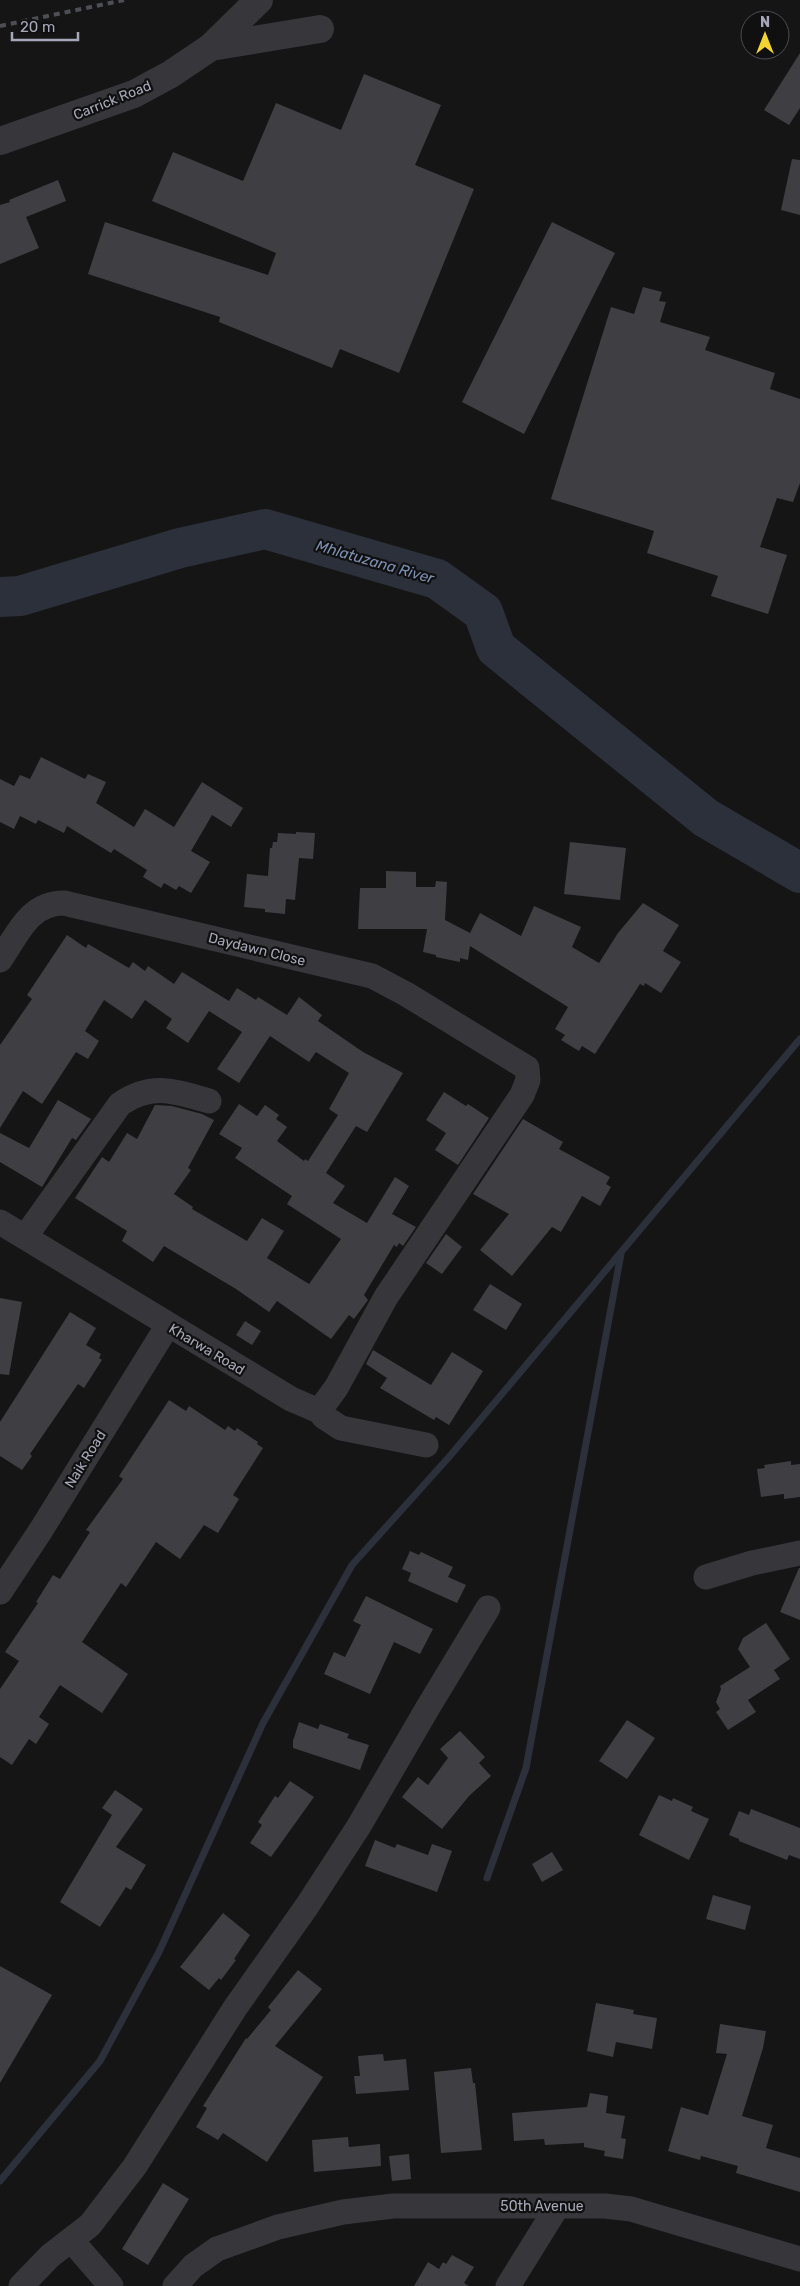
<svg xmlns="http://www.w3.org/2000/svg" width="800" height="2286" viewBox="0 0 800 2286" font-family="Rubik,sans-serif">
<rect width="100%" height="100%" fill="#151516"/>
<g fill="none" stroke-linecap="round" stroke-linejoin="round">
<!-- stream -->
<g stroke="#2b303a" stroke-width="7">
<polyline points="487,1878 526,1768 621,1254"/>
<polyline points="0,2181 100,2061 159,1952 263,1723 352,1565 449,1457 800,1039"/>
</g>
<!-- river -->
<polyline stroke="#2b303a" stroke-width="40" points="0,597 20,596 180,548 265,529 437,579 483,612 496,648 706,818 800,873"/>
</g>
<!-- building -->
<g fill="#3f3e43">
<polygon points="800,53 800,108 789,125 764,110"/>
<polygon points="364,74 441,105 415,165 474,189 399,373 340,349 332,368 219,322 220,317 88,274 105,222 268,275 276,253 152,201 173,152 243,181 276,103 341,130"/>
<polygon points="792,159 800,160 800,215 781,210"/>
<polygon points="58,180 66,201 26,217 39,248 0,264 0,205 10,202 9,200"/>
<polygon points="552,222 615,253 524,434 462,402"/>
<polygon points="643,287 662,292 659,301 666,302 660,322 710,337 705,350 775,373 770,389 800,399 800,483 793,502 777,498 760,547 787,555 768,614 711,596 718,576 647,553 654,531 551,499 611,307 634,314"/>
<polygon points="41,757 85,779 88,774 106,782 96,803 134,827 145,809 174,827 202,782 243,808 231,827 212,815 191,851 210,862 191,893 179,886 176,890 164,883 161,888 143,877 147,870 114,849 111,853 67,826 64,833 38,820 36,824 20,816 14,829 0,822 0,779 14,786 20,775 30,779"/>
<polygon points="296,832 315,833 313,859 299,858 295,900 286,899 285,914 265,912 265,909 244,907 247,874 268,876 270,848 272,848 273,842 277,842 278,833 296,834"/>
<polygon points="570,842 626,848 620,900 564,894"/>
<polygon points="386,871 416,872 416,887 435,887 436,881 447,882 445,920 470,933 480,913 521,936 534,906 581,927 572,947 599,963 618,933 643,903 679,925 663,951 681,962 661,993 645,983 644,986 640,984 595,1054 582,1046 579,1051 561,1040 565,1035 555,1029 568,1007 470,946 468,960 460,958 460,962 436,957 436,955 423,952 427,929 358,929 360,888 386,888"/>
<polygon points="67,935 86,948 88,944 129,968 133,962 145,971 148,966 174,984 182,972 229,1001 237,988 256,1000 258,997 287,1015 299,997 322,1015 318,1021 363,1052 403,1073 367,1132 356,1126 326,1173 345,1186 333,1203 367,1223 395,1177 409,1186 392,1214 416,1227 403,1246 399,1243 397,1247 394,1245 364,1295 368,1300 354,1319 349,1315 331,1339 277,1301 269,1312 236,1289 164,1246 153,1262 122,1241 127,1231 75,1198 102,1157 109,1162 127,1133 137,1139 155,1105 172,1106 202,1114 214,1120 188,1168 191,1170 174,1194 193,1207 192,1209 247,1241 262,1218 284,1231 267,1258 309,1284 341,1239 287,1204 292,1196 235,1158 242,1148 219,1134 239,1104 257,1116 265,1105 279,1115 276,1119 287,1127 277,1141 304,1161 305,1159 308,1161 338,1115 329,1109 349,1073 316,1052 309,1062 270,1036 239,1083 217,1069 242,1032 209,1011 188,1043 166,1028 172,1019 145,1000 132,1019 104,1000 85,1031 99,1041 88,1059 76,1052 42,1104 23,1091 0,1128 0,1045 32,999 27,995"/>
<polygon points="444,1092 466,1106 468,1104 489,1118 458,1165 435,1150 446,1133 426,1120"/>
<polygon points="58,1100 91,1119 76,1140 72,1138 42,1187 0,1162 0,1133 29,1148"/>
<polygon points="523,1119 563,1142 559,1149 610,1177 606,1184 611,1187 600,1206 582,1196 561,1232 552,1227 512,1276 480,1250 509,1214 473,1194"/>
<polygon points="446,1234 462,1247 442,1274 426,1263"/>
<polygon points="490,1284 522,1304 506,1330 473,1310"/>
<polygon points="0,1298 22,1302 9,1375 0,1374"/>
<polygon points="70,1312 96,1328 86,1345 101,1354 99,1358 102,1360 84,1388 78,1384 30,1454 32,1456 22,1470 0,1456 0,1422"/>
<polygon points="245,1321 261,1331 252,1345 236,1335"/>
<polygon points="373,1350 431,1385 452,1352 483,1371 449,1425 436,1417 434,1420 380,1388 387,1378 366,1364"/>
<polygon points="169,1400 186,1411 189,1406 225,1430 228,1426 235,1431 237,1428 258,1442 257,1444 263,1448 233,1495 239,1499 218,1533 204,1525 180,1559 156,1542 126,1587 121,1583 82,1642 128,1674 102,1713 60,1685 39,1717 49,1724 36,1744 29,1739 12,1765 0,1757 0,1689 19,1661 5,1652 38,1603 36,1602 53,1575 60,1579 90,1532 86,1530 123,1479 119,1476"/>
<polygon points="791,1461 791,1465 800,1464 800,1497 784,1499 784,1494 761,1497 757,1469 765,1468 764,1465"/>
<polygon points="410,1551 419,1555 421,1552 453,1567 448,1577 466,1585 457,1603 408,1581 411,1573 402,1569"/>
<polygon points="799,1568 800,1568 800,1620 780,1612"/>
<polygon points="366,1596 433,1629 420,1654 394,1642 370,1694 324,1674 334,1652 345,1657 361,1625 353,1621"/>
<polygon points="766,1623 790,1659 774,1670 780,1679 748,1700 756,1712 728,1730 716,1712 720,1709 716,1702 721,1689 720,1686 750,1667 738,1649 743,1638"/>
<polygon points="627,1720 655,1738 627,1779 599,1761"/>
<polygon points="299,1722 318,1729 320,1724 349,1734 347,1738 369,1745 360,1770 293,1748 293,1741"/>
<polygon points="460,1731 485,1757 479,1763 491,1776 469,1796 442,1829 402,1797 418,1777 428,1785 448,1758 440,1749"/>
<polygon points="290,1781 314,1797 271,1857 250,1843 262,1825 258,1822 275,1796 278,1798"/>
<polygon points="115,1790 143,1809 116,1847 146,1865 131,1890 126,1887 100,1927 60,1902 112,1815 102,1808"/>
<polygon points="659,1795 672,1801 673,1798 693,1807 691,1811 709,1819 689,1860 639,1835"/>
<polygon points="751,1809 800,1828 800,1859 789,1855 787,1860 739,1841 739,1839 729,1835 739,1811 749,1815"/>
<polygon points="375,1840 395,1848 397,1844 428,1855 432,1844 452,1851 437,1892 365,1866"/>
<polygon points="552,1852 563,1870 542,1882 532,1864"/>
<polygon points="713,1895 751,1906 745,1930 706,1919"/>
<polygon points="223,1913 250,1935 234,1959 236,1960 221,1980 219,1978 209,1990 180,1967"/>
<polygon points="0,1966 52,1995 0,2083"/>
<polygon points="298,1970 322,1989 275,2046 323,2077 267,2162 223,2133 218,2140 196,2127 207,2108 203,2106 246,2038 247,2039 271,2010 268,2007"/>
<polygon points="596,2003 634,2010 633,2014 657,2018 652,2049 616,2042 613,2057 587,2051"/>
<polygon points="720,2024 766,2031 763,2048 742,2116 773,2125 766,2148 800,2158 800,2192 736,2173 738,2166 701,2156 700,2160 668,2151 681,2107 708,2115 727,2054 716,2053"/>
<polygon points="383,2054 384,2061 406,2059 409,2090 356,2094 354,2076 360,2076 358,2056"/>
<polygon points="471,2068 473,2083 475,2083 482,2150 441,2153 434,2072"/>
<polygon points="590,2093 608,2096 606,2113 625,2116 621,2138 626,2139 623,2159 604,2156 605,2151 584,2147 584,2143 545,2145 544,2139 514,2141 512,2113 587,2107"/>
<polygon points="348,2137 349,2147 380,2144 381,2166 314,2172 312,2140"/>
<polygon points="409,2154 411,2179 392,2181 389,2156"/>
<polygon points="163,2183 189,2199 148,2265 122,2249"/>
<polygon points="452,2255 474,2267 464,2283 469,2286 414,2286 428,2262 439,2269 443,2262 446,2264"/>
</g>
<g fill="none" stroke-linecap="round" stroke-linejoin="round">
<!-- minor -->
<g stroke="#36363b" stroke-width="25">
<path d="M 0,960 C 18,934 29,903 64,903 L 372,976 L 406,994 L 527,1068 L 528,1080 L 522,1095 L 386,1297 L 336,1388 L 319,1411"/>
<polyline points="0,1222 291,1399 319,1411 324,1417 341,1428 426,1445"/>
<path d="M 25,1237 L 120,1104 C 152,1082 174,1091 209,1101"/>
<polyline points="706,1577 752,1563 800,1553"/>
<polyline points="0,1592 41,1530 168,1325"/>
<polyline points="72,2241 111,2286"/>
<polyline points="21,2286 50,2256 90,2225 135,2166 235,2008 307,1906 359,1826 427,1709 488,1608"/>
<polyline points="175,2286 193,2266 217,2249 278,2227 343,2212 393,2206 605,2206 631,2209 800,2259"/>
<polyline points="508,2286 557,2207"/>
</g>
<!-- tertiary -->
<g stroke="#36363b" stroke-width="28">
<polyline points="211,47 320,29"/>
<polyline points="0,141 134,94 171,74 211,47 259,0"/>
</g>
<!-- rail -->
<polyline stroke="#4e4f56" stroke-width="4" stroke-dasharray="6 5" stroke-linecap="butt" points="0,26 124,0"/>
</g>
<g text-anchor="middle" stroke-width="4.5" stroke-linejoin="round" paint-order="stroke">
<!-- street labels -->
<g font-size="14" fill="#a6a8b7" stroke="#101011">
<text transform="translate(112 100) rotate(-22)" y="5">Carrick Road</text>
<text transform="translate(257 949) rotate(14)" y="5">Daydawn Close</text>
<text transform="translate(207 1349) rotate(31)" y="5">Kharwa Road</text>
<text transform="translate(85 1459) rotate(-58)" y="5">Naik Road</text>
<text x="542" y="2211">50th Avenue</text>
</g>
<!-- water labels -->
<g font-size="15" font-style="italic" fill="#7d8fb2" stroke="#101011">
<text transform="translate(375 562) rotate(16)" y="5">Mhlatuzana River</text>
</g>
</g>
<!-- north arrow -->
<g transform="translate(765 35)"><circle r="24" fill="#101011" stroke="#4c4d53"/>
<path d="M0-4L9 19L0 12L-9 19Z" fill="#f2d530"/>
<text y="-8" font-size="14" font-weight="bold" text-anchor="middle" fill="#a6a8b7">N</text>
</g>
<!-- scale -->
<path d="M12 32v8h66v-8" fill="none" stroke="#a6a8b7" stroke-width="2.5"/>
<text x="20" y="32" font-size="15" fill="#a6a8b7" stroke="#101011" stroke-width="4" paint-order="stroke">20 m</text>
</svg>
